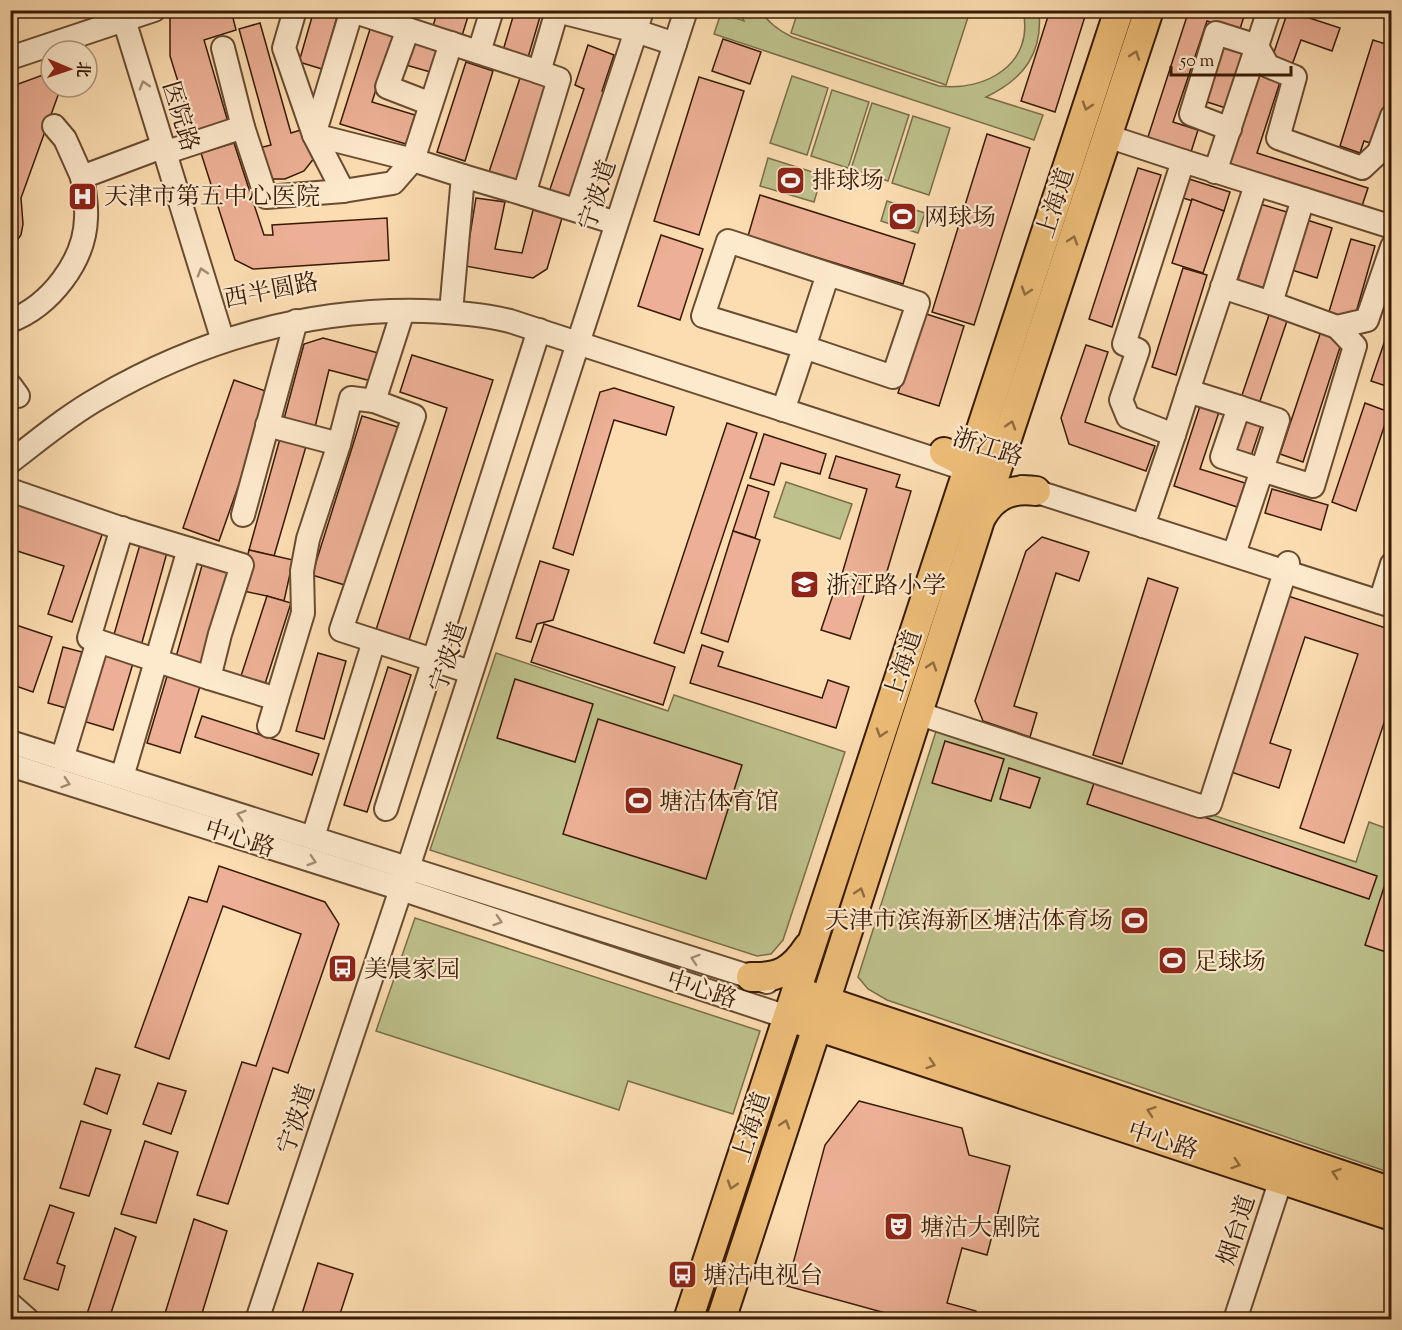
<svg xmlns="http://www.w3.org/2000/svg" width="1402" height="1330" viewBox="0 0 1402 1330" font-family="'Sorts Mill Goudy','Noto Serif SC',serif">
<rect width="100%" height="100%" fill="#fcddb1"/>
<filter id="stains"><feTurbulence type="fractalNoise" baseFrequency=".00333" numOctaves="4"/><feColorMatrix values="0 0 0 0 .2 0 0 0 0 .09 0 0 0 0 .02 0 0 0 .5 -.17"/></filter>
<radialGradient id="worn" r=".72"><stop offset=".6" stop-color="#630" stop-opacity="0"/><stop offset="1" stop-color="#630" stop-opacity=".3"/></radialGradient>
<!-- green -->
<g fill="#bec18c" stroke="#7b6e49" stroke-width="1.5">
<path d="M 739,11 L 761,11 C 768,23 780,31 792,37 L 939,86 C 986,92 1035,63 1023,11 L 1039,11 C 1043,53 1024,79 986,97 L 1043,115 L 1034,140 L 714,34 L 721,13 L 744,21 Z"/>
<polygon points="798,11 798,10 970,11 946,85 791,33"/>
<polygon points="792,76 828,88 807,155 770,143"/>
<polygon points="832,90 869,102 848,168 811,156"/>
<polygon points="872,103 909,115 888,181 851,169"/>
<polygon points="913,116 950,128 929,195 892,183"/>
<polygon points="768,158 822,175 814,202 760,186"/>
<polygon points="887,201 925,213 918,233 881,221"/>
<polygon points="786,482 852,504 840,539 774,517"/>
<polygon points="496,653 668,711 674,695 845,752 783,940 771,954 757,956 430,850"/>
<polygon points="938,725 1356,862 1369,822 1391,830 1391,1173 887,1000 868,989 858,977"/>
<polygon points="415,918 760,1031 733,1114 628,1081 619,1110 376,1031"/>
</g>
<!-- building -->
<g fill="#edb096" stroke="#381b06" stroke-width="1.5">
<polygon points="10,10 37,10 10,20"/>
<polygon points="177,10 231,10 236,30 204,40 228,122 194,133 170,56 170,13"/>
<polygon points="314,10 339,10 322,69 299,62"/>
<polygon points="380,10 408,10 405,18"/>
<polygon points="438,10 470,10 461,39 432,29"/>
<polygon points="515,10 542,10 527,61 502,54"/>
<polygon points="604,10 636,10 632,24 603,16"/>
<polygon points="1050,10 1087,10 1055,112 1021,101"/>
<polygon points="1189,10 1246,10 1239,32 1207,21 1173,122 1198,130 1190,155 1147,140"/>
<polygon points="1288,11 1340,28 1332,51 1301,40 1292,65 1272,58"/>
<polygon points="260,23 291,133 307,128 315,157 304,171 285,179 268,179 259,148 271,145 239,29"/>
<polygon points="371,26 394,33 372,102 415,115 406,144 340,124"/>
<polygon points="413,36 442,44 434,73 406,65"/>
<polygon points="723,39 761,52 750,84 712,71"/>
<polygon points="1373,40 1392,46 1392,96 1376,145 1364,141 1360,153 1340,146"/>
<polygon points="1224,42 1248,50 1229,109 1204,101"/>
<polygon points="588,45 614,55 602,91 611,94 573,206 547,198 584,89 575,85"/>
<polygon points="466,62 493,71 465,161 437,152"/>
<polygon points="1256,71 1281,79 1257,153 1368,188 1361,209 1226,165"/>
<polygon points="51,72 51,87 61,87 21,198 23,224 21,235 10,250 10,87"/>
<polygon points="521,75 547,84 516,180 489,172"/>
<polygon points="699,77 744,91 699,235 654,221"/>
<polygon points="987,134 1030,148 974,325 932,312"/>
<polygon points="234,143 264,235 273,235 272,225 387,218 389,260 253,269 235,260 201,153"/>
<polygon points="1138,168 1161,175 1112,327 1089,319"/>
<polygon points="1186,178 1230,192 1224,211 1180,197"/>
<polygon points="760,195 915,244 903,284 748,236"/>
<polygon points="476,198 505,202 495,249 522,253 533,210 562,218 547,269 533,278 465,266"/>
<polygon points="1192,199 1224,211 1203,273 1172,263"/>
<polygon points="1260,204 1287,212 1265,288 1238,280"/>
<polygon points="1307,220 1332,228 1317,278 1292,270"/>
<polygon points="661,235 703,249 680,320 638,306"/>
<polygon points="1351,239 1375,246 1353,323 1328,315"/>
<polygon points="1183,268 1207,275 1176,375 1152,367"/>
<polygon points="923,313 964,326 939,406 898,393"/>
<polygon points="1269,315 1287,321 1258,407 1240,401"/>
<polygon points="1392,320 1392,388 1371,381"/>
<polygon points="1321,331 1343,338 1303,462 1280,454"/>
<polygon points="323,338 382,354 375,382 329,370 315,427 284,419 304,344"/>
<polygon points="1086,345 1108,352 1085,422 1155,446 1146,471 1069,444 1061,418"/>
<polygon points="412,355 493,380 408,643 375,633 447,408 400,392"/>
<polygon points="234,380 271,393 219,541 183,528"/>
<polygon points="614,388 674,407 666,435 614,420 573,555 553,548 600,392"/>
<polygon points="1365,403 1389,412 1356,511 1332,502"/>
<polygon points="1200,406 1219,412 1200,469 1245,483 1237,507 1174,486"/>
<polygon points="362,416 398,427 348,586 312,575"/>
<polygon points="1241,420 1261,426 1249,462 1230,456"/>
<polygon points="727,423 757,433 684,653 654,643"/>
<polygon points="764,434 826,454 820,474 781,463 774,485 750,478"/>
<polygon points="281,435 307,443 274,556 249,550"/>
<polygon points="836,456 900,475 896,487 911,491 885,578 871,574 868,582 842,574 867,489 829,478"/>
<polygon points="748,485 769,492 755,538 733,531"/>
<polygon points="1272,489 1328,505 1321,530 1265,513"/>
<polygon points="10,494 105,526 72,622 48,614 64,566 14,550 10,560"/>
<polygon points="733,531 760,540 728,642 701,633"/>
<polygon points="1042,537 1089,552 1079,581 1056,573 1014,706 1037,713 1030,737 983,721 975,701 1026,551"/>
<polygon points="141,541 168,549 141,646 113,638"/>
<polygon points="249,550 293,560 284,601 267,596 239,590"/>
<polygon points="540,561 569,570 553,620 537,624 531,642 516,638"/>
<polygon points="203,562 230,570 203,664 176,657"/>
<polygon points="839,577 867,586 850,639 821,630"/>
<polygon points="1148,578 1178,588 1122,764 1093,755"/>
<polygon points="1285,595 1392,630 1392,699 1344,843 1300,828 1358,654 1305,637 1270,743 1291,750 1279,788 1228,771"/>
<polygon points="267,596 291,603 264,687 240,679"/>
<polygon points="10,623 52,637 33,692 10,684"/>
<polygon points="544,624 675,667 663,705 531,662"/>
<polygon points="702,645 723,652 718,666 822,698 828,680 849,687 836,728 690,683"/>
<polygon points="63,647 82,652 66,708 48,703"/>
<polygon points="104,651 134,660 113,730 83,721"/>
<polygon points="318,653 346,661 324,739 296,731"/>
<polygon points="388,667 411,675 367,812 344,805"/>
<polygon points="168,673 201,683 180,753 147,743"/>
<polygon points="515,679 593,704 575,762 497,738"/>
<polygon points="202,716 319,754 312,775 195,737"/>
<polygon points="598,719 742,765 706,879 563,834"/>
<polygon points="945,741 1004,759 991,801 932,783"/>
<polygon points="1009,768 1040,778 1030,808 1000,799"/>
<polygon points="1095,780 1377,876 1369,899 1087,804"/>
<polygon points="1392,863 1392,954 1365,945"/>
<polygon points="219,866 325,902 339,924 288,1073 273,1068 228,1204 197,1195 242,1062 256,1066 301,934 223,906 169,1059 135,1047 189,897 207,902"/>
<polygon points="96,1068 120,1075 107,1114 84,1104"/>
<polygon points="158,1083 186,1091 171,1134 143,1124"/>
<polygon points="859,1101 962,1128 969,1155 1010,1166 987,1255 962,1248 947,1303 976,1311 974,1320 911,1320 787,1286 825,1145"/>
<polygon points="81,1121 111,1130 89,1196 60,1188"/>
<polygon points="145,1141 178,1152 156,1223 121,1214"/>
<polygon points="50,1205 74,1213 57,1263 65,1266 58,1290 24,1279"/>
<polygon points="194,1219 227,1231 200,1320 163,1320"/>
<polygon points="115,1228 136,1237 110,1316 119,1319 85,1320"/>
<polygon points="318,1263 353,1274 338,1320 300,1320"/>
</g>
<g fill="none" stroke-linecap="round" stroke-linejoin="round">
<defs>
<g id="minor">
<polyline points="121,10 223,341"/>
<polyline points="295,10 284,48 314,135 343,191 393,183 413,160 451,43"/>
<polyline points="352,10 314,135 413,160 463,176 451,312"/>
<polyline points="642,10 636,31 675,44"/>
<polyline points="352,11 539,72 557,11 636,31 577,210"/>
<polyline points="408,29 387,87 431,104"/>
<polyline points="223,48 243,127"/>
<polyline points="479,52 492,10"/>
<polyline points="10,58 154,10"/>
<polyline points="54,126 65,139 82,177 162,147"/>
<polyline points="1230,129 1191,114 1216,33 1257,46 1268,66 1295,77 1278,138 1362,168 1379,152 1392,116"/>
<polyline points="1107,136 1183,161 1392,227"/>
<polyline points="164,153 243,127 266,197 343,191"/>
<polyline points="1215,172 1269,10"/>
<polyline points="463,176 524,194 559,79 539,72"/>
<polyline points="524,194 616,223"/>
<polyline points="1222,287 1271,303 1303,199"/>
<polyline points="1271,303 1337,327 1367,320 1392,247"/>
<path d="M 10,321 C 50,306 85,261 86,218 C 87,204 84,190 82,177"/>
<polyline points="10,385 18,396"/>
<polyline points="1188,391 1256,185"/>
<polyline points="374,401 414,416 341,630 461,669"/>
<polyline points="1239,407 1278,420 1262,470 1313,486 1355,346 1337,327"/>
<path d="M 783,410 C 799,365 813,319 828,274 L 728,241 L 703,316 L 804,347 L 893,377 L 918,303 L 828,274"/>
<polyline points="267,425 339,444"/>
<polyline points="1174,435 1188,391 1239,407 1222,457 1262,470 1234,554"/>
<path d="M 10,462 C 39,440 67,416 99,398 C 198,340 309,308 424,311 C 453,312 481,314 510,321 L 959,467"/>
<polyline points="1022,487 1392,606"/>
<polyline points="10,490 117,527 242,565 220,634 209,678 277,699 269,726"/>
<polyline points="243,515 296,321"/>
<polyline points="1143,526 1174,435 1128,417 1121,400 1138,350 1124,344 1183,161"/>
<polyline points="122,528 89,638 209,678"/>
<polyline points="1380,602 1392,564"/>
<polyline points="277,699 303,613 302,571 308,539 339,444 351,398 374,401 403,311"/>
<polyline points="917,713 1200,806 1210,804 1288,563"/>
<polyline points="10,742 767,982"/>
<polyline points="62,759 98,641"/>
<polyline points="10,765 389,885 787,1017"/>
<polyline points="122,777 189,549"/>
<polyline points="386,809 539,330"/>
<polyline points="313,837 374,641"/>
<polyline points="10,1304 28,1320"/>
<polyline points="257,1320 408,868 686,10"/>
<polyline points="1235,1320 1286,1164"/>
</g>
<g id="major">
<path d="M 944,452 C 959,459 970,465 978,480"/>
<path d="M 982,516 C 995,494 1013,488 1036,491"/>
<path d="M 751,977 C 779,978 792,971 808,947"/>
<polyline points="808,995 1392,1192"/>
<polyline points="798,1020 1392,1216"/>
<polyline points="688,1320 1119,10"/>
<polyline points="721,1320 817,1027 980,520 1149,10"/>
</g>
</defs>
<!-- minor casing -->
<use href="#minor" stroke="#694c31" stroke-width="26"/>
<!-- major casing -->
<use href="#major" stroke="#381b06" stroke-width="32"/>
<!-- minor -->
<use href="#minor" stroke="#fde9cc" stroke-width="22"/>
<!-- major -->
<use href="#major" stroke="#eebe78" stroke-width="28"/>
</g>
<!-- one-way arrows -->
<defs><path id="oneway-chevron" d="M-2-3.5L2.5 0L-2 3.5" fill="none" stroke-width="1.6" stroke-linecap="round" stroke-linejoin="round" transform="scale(1.5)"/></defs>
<g stroke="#936c3f">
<use href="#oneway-chevron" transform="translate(1135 55) rotate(-71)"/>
<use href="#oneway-chevron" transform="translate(1087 106) rotate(108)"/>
<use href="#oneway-chevron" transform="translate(1073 240) rotate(-72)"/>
<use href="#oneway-chevron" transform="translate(1026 291) rotate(108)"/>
<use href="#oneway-chevron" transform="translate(1011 425) rotate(-72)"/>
<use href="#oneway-chevron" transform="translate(932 666) rotate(-72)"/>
<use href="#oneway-chevron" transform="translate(881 733) rotate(108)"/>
<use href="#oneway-chevron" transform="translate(860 892) rotate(-72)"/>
<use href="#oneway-chevron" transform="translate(931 1064) rotate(18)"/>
<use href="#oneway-chevron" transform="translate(1151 1111) rotate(-161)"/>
<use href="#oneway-chevron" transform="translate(785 1124) rotate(-72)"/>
<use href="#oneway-chevron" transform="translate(1236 1164) rotate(18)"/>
<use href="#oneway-chevron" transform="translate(1336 1173) rotate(-161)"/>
<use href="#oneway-chevron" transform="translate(732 1185) rotate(108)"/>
</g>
<g stroke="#a48c73">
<use href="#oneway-chevron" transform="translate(144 85) rotate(-107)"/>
<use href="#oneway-chevron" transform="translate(202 272) rotate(-107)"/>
<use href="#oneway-chevron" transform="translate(66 783) rotate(18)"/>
<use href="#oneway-chevron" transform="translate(241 815) rotate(-163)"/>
<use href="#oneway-chevron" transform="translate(312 861) rotate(18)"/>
<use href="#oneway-chevron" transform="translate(498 921) rotate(18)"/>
<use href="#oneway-chevron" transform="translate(695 959) rotate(-162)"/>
</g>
<!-- icons -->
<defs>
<symbol id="stadium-square" viewBox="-11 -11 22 22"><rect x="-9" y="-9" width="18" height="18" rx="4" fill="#8f2418" stroke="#fde9cc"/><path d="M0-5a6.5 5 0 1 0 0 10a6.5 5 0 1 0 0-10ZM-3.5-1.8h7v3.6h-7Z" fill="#fff"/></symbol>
<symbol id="hospital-square" viewBox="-11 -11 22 22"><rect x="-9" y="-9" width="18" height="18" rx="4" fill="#8f2418" stroke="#fde9cc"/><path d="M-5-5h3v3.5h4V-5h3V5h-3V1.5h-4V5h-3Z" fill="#fff"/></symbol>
<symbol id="school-square" viewBox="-11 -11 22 22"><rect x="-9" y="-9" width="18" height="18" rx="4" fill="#8f2418" stroke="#fde9cc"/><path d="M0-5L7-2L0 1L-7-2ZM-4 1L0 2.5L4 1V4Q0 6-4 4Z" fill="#fff"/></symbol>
<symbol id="bus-square" viewBox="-11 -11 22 22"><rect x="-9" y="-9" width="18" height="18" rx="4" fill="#8f2418" stroke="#fde9cc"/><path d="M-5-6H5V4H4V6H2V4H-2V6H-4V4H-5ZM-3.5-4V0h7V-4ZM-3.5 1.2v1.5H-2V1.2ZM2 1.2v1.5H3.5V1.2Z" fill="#fff"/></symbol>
<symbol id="theatre-square" viewBox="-11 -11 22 22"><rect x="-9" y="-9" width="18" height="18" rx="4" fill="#8f2418" stroke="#fde9cc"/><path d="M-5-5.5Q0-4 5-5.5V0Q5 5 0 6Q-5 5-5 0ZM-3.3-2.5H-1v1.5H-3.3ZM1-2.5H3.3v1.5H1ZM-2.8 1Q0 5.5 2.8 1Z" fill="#fff"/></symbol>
</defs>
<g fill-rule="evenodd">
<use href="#stadium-square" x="774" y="164" width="33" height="33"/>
<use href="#hospital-square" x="66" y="180" width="33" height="33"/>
<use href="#stadium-square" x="886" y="200" width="33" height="33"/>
<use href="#school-square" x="788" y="568" width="33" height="33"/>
<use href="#stadium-square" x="622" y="784" width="33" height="33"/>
<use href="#stadium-square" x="1118" y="904" width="33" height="33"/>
<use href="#stadium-square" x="1156" y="944" width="33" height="33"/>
<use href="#bus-square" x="326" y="952" width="33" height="33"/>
<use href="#theatre-square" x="882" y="1210" width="33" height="33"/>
<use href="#bus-square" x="666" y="1258" width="33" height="33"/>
</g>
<g text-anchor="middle" stroke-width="4.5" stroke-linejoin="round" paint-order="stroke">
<!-- street labels -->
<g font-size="24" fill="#381b06" stroke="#fde9cc">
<text transform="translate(181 116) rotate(73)" y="8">医院路</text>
<text transform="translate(597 195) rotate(-72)" y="8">宁波道</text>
<text transform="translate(1055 203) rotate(-72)" y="8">上海道</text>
<text transform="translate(271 290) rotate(-11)" y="8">西半圆路</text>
<text transform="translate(988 447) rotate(18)" y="8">浙江路</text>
<text transform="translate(448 657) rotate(-72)" y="8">宁波道</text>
<text transform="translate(903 665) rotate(-72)" y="8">上海道</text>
<text transform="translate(240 838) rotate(18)" y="8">中心路</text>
<text transform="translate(702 989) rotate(18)" y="8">中心路</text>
<text transform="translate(296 1119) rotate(-72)" y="8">宁波道</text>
<text transform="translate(751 1127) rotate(-72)" y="8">上海道</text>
<text transform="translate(1163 1140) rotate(18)" y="8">中心路</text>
<text transform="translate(1236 1230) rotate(-72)" y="8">烟台道</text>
</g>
<!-- poi labels -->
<g font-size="24" fill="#381b06" stroke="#fde9cc" text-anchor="start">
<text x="812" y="188">排球场</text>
<text x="104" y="204">天津市第五中心医院</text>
<text x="924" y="225">网球场</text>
<text x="826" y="593">浙江路小学</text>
<text x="659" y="809">塘沽体育馆</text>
<text x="1113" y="928" text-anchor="end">天津市滨海新区塘沽体育场</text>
<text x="1194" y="969">足球场</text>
<text x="364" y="977">美晨家园</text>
<text x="920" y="1235">塘沽大剧院</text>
<text x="703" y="1283">塘沽电视台</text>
</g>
</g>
<!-- margin -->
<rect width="1402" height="1330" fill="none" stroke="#fcddb1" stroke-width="36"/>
<rect x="12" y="12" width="1378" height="1306" fill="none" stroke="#381b06" stroke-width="3"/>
<rect x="18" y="18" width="1366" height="1294" fill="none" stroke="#381b06" stroke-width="1.5"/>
<!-- north arrow -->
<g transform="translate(69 69) rotate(92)"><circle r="28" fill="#fde9cc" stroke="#ae977d" stroke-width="1.5"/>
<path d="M0-4.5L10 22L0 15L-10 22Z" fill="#8f2418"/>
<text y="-9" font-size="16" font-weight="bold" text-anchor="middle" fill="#381b06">北</text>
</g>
<!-- scale -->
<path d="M1171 66v9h120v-9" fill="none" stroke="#381b06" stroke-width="3"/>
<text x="1180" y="66" font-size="18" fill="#381b06" stroke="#fde9cc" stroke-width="4.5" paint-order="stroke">50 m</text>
<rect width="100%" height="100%" filter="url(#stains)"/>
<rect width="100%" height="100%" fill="url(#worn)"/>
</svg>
